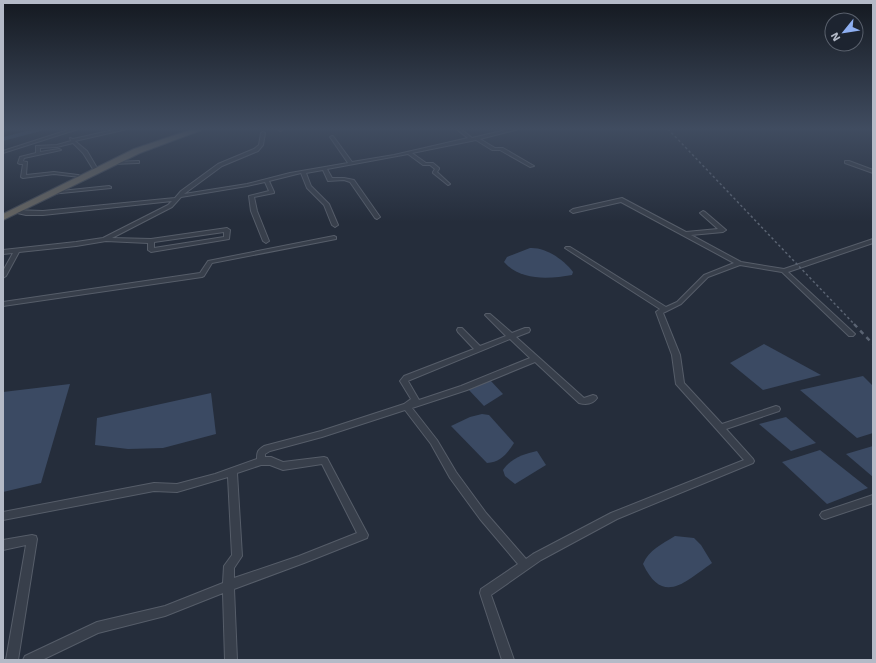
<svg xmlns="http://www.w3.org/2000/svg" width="876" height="663" viewBox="0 0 876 663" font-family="'Work Sans',sans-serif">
<rect width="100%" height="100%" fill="#252d3b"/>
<!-- water -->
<g fill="#3b4a63">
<path d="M 530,248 C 546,247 564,260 573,272 L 572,275 C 549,279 520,281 504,262 L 507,257 Z"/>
<polygon points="764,344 821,375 763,390 730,363"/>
<polygon points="863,376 873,386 873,433 857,438 800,390"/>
<polygon points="490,380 503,394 484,406 468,389"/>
<polygon points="70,384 41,483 3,492 3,392"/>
<polygon points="211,393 216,434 163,448 128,449 95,445 97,418"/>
<path d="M 482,414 L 489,415 L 514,443 C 507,454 500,462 487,463 L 451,426 L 470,417 Z"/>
<polygon points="786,417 816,443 791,451 759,424"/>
<polygon points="873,446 873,477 846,454"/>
<polygon points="820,450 868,488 827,504 782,462"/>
<path d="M 537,451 L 546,465 L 515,484 L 505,476 L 503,470 C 511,458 524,454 537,451 Z"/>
<path d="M 675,536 L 694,538 L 701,545 L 712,563 C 685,582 663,606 643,564 C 649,550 662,544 675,536 Z"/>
</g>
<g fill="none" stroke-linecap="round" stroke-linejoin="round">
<!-- river -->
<polygon fill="#3b4a63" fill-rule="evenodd" points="35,129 48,129 3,141 3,137"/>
<defs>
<g id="minor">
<polygon points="71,129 78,129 3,153 3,151"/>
<polygon points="118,129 127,129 75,141 87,151 97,168 97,169 93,169 83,153 73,143 57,147 40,148 40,152 59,149 61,150 24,158 23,161 27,162 26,175 54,172 78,175 80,176 80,177 54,174 23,178 21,177 23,164 20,164 18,163 20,157 36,153 36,146 57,145 71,141 70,138 73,139"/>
<polygon points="278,129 282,129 282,130 280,131"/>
<path d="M 456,129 L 461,129 L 472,138 L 510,129 L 519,129 L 480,139 L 495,148 L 503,148 L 534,166 L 530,167 L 500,150 L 492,150 L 476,140 L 412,153 L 426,163 L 433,163 L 439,168 L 439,169 L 437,172 L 450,184 L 448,185 L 433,173 L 433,172 L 435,169 L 430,165 L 423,165 L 408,154 L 327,169 L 332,178 L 344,178 L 354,180 L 380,217 L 377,219 L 375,218 L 350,182 L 344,180 L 328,181 L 323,170 L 306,173 L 311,186 L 329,204 L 338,225 L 335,227 L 332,225 L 324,205 L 307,188 L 301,173 L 269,181 L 274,192 L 274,193 L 254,197 L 257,211 L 269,241 L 266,243 L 263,241 L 251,211 L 249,196 L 269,191 L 265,182 L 247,186 L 181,197 L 172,207 L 112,238 L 151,239 L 227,228 L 230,230 L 229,239 L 151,252 L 148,250 L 148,243 L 106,241 L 76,246 L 19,252 L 6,276 L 3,278 L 3,271 L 13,253 L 3,254 L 3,250 L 76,242 L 103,238 L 168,205 L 172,201 L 43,215 L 26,215 L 13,212 L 13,210 L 43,211 L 175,198 L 181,191 L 218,164 L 254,149 L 259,145 L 261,133 L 263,132 L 265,133 L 263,145 L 258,151 L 222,166 L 184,194 L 247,184 L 290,173 L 348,163 L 330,137 L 332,136 L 333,136 L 352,162 L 394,155 L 468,138 ZM 224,232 L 224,237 L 154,248 L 154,242 Z"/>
<polygon points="139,161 139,163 137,163 113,164 111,163 113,162"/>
<polygon points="845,161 849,161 873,170 873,173 845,163"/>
<polygon points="109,186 111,187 111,188 51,194 49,193 51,192"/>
<path d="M 622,198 L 686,232 L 718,229 L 700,213 L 703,211 L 705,212 L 726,230 L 723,232 L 691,235 L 741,262 L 784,269 L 873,239 L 873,243 L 788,272 L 855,334 L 853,336 L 849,336 L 782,272 L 740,265 L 708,277 L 681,304 L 663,313 L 680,355 L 684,383 L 722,424 L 776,406 L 779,407 L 780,409 L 779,411 L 726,429 L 753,459 L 754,461 L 753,463 L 617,519 L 541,560 L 491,595 L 514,660 L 502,660 L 480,593 L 481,589 L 518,564 L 480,519 L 450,478 L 431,444 L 405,410 L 322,437 L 270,451 L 265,454 L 265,457 L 271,457 L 283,462 L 324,457 L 327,458 L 368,535 L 367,538 L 304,563 L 234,589 L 237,660 L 225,660 L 223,593 L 165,616 L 98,633 L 42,660 L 23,660 L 25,656 L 97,622 L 165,606 L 223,583 L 224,566 L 232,555 L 228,477 L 177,492 L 154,491 L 3,520 L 3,512 L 154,483 L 177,484 L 215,474 L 257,459 C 257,451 258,450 264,446 L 321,431 L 404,404 L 411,399 L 400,381 L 404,376 L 474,349 L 458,332 L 457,330 L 458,328 L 462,328 L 480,346 L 506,336 L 485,315 L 486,314 L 490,314 L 512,333 L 525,328 L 529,328 L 530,330 L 529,332 L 516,337 L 584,398 L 593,395 L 596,396 L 597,398 C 593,404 586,405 579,403 L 535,362 L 467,390 L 412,408 L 437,440 L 456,472 L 486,513 L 526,559 L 533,554 L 611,513 L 744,460 L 676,384 L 672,355 L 656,312 L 660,309 L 565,248 L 566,247 L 570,247 L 666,307 L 677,302 L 704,275 L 734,263 L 621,202 L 573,213 L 570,211 L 573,209 ZM 510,339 L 530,358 L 461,386 L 419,400 L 408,381 L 410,380 ZM 322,464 L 357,533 L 299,556 L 234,578 L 234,568 L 242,556 L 237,473 L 261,465 L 270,465 L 283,470 Z"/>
<polygon points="334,236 336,237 336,239 212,263 204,276 202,277 3,306 3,302 200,273 208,261"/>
<polygon points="873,495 873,503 825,519 822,518 820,515 822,512"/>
<polygon points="32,535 36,536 37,539 18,660 6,660 26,545 3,550 3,540"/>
</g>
<polygon id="trunk" points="193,129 204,129 140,153 3,220 3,214 134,149"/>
</defs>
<!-- minor casing -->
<use href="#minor" stroke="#565d69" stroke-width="2"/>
<!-- trunk casing -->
<use href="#trunk" stroke="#434a56" stroke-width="2"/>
<!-- minor -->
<use href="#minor" fill="#383f4b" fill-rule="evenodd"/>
<!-- trunk -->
<use href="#trunk" fill="#646360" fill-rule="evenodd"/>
<!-- rail-far1 -->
<polyline stroke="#5a6372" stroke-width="1.5" stroke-dasharray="2.5 2.5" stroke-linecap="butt" points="668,129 855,325"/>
<!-- rail -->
<polyline stroke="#5a6372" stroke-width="2.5" stroke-dasharray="4.5 4.5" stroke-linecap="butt" points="854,324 873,344"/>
</g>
<!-- sky -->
<linearGradient id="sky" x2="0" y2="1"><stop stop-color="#141920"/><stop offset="0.58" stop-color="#404c60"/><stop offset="1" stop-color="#404c60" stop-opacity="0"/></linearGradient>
<rect width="876" height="222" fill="url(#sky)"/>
<!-- border -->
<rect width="876" height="663" fill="none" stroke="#b4bac7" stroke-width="8"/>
<!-- north arrow -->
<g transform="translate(844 32) rotate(240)"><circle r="19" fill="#1d2430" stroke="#59606c"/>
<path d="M0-3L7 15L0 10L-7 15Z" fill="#8eaff1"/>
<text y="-6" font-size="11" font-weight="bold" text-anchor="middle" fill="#b4bac7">N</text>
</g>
</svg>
